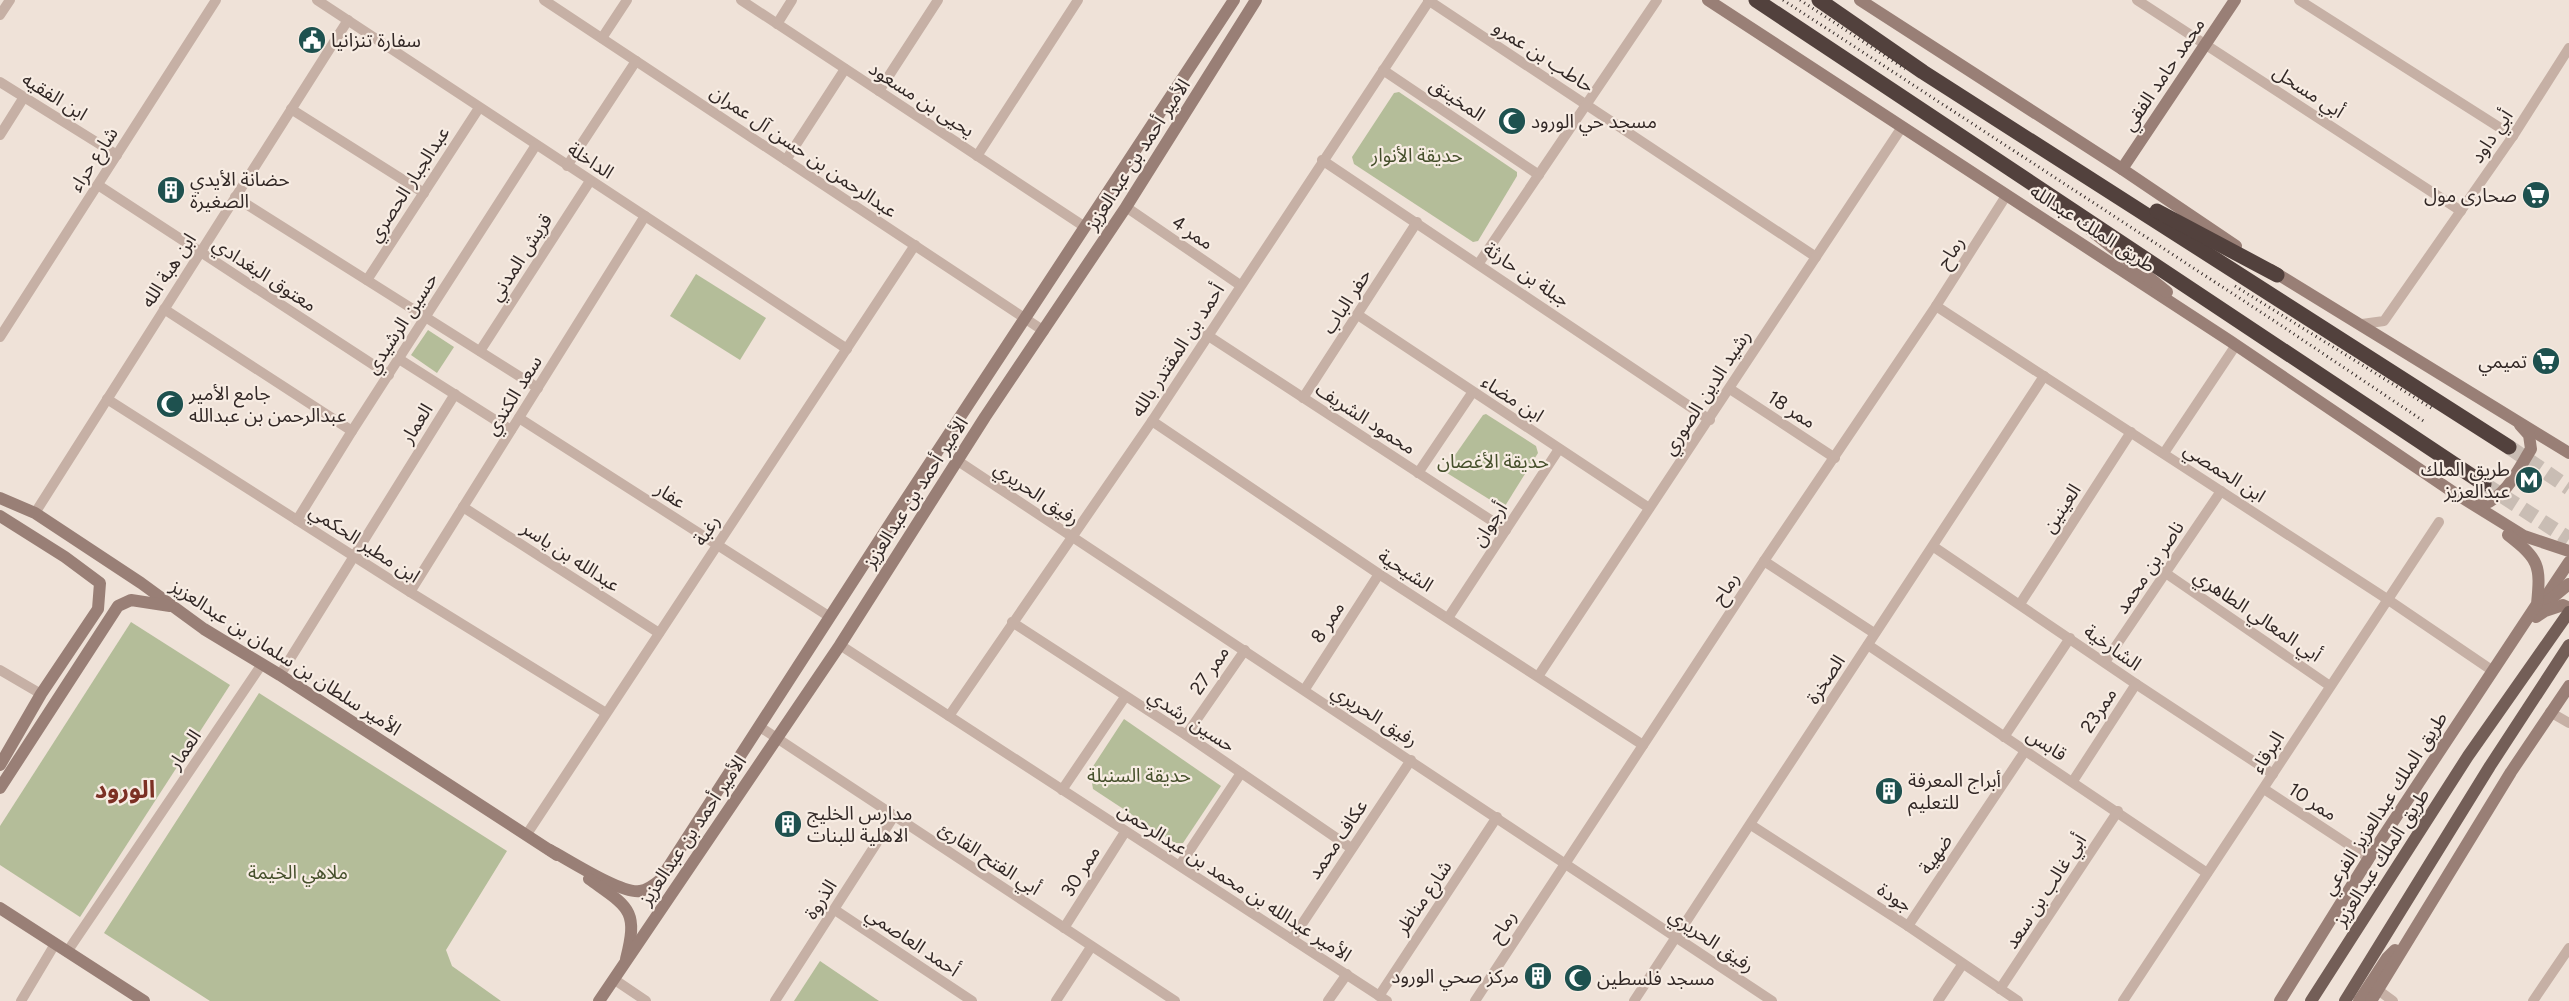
<svg xmlns="http://www.w3.org/2000/svg" width="2569" height="1001" viewBox="0 0 2569 1001" font-family="Figtree,'Noto Sans Arabic',sans-serif">
<rect width="100%" height="100%" fill="#efe2d8"/>
<!-- green -->
<g fill="#b4bd99">
<polygon points="1399,92 1517,172 1517,176 1478,241 1473,242 1354,164 1352,157 1394,93"/>
<polygon points="696,274 766,318 740,360 670,316"/>
<polygon points="428,330 454,347 437,373 411,355"/>
<polygon points="1486,414 1536,446 1538,453 1505,506 1500,506 1447,473 1446,468 1483,415"/>
<polygon points="131,622 230,685 80,917 0,865 0,826"/>
<polygon points="259,693 507,851 446,950 452,966 501,1001 210,1001 104,933"/>
<polygon points="1124,719 1221,786 1183,843 1175,843 1093,789 1090,771"/>
<polygon points="820,961 879,1001 794,1001"/>
</g>
<g fill="none" stroke-linecap="round" stroke-linejoin="round">
<!-- highway-tunnel -->
<g stroke="#c9bdb4" stroke-width="15" stroke-dasharray="15 8" stroke-linecap="butt">
<polyline points="2509,447 2569,488"/>
<polyline points="2484,484 2569,539"/>
</g>
<!-- street -->
<g stroke="#c6b0a5" stroke-width="10">
<polyline points="317,0 847,349"/>
<polyline points="544,0 1044,331"/>
<polyline points="741,0 1085,227"/>
<polyline points="1428,0 1816,257"/>
<polyline points="2137,0 2461,211"/>
<polyline points="2299,0 2513,136"/>
<polyline points="0,15 10,0"/>
<polyline points="777,24 792,0"/>
<polyline points="602,38 627,0"/>
<polyline points="1383,70 1539,175"/>
<polyline points="0,82 117,155"/>
<polyline points="879,91 938,0"/>
<polyline points="291,109 424,193"/>
<polyline points="0,135 24,97"/>
<polyline points="977,156 1078,0"/>
<polyline points="786,160 845,69"/>
<polyline points="1322,160 1710,420"/>
<polyline points="567,166 636,61"/>
<polyline points="98,185 389,375"/>
<polyline points="235,197 538,388"/>
<polyline points="1126,207 1240,285"/>
<polyline points="1479,263 1657,0"/>
<polyline points="367,280 479,108"/>
<polyline points="1936,306 2387,599 2493,671"/>
<polyline points="164,309 352,431"/>
<polyline points="1358,315 1649,508"/>
<polyline points="2362,324 2384,321 2513,136 2569,48"/>
<polyline points="1207,335 1506,530"/>
<polyline points="0,337 216,0"/>
<polyline points="480,351 590,181"/>
<polyline points="399,359 511,430"/>
<polyline points="1730,389 1835,458"/>
<polyline points="1303,398 1417,222"/>
<polyline points="107,399 410,592 606,713"/>
<polyline points="519,418 830,617"/>
<polyline points="1152,421 1379,574 1643,745"/>
<polyline points="2164,453 2236,345"/>
<polyline points="958,461 1772,1001"/>
<polyline points="1418,473 1472,393"/>
<polyline points="463,507 659,633"/>
<polyline points="35,513 348,20"/>
<polyline points="297,520 352,431 536,145"/>
<polyline points="1934,547 2136,684 2273,774"/>
<polyline points="1764,561 1874,633"/>
<polyline points="2167,574 2330,686"/>
<polyline points="410,592 645,216"/>
<polyline points="2020,604 2131,432"/>
<polyline points="1448,618 1559,449"/>
<polyline points="1012,622 1186,735 1351,848"/>
<polyline points="840,645 1387,1001"/>
<polyline points="1868,645 2207,873"/>
<polyline points="2105,662 2221,491"/>
<polyline points="0,670 41,694"/>
<polyline points="280,675 455,394"/>
<polyline points="1539,675 1902,127"/>
<polyline points="1305,689 1379,574"/>
<polyline points="2550,712 2569,723"/>
<polyline points="949,716 1152,421 1429,1"/>
<polyline points="760,727 1175,1001"/>
<polyline points="1186,735 1245,650"/>
<polyline points="2004,737 2070,638"/>
<polyline points="2073,781 2136,684"/>
<polyline points="2264,789 2369,858"/>
<polyline points="1062,790 1125,697"/>
<polyline points="1751,825 1908,926 2018,1001"/>
<polyline points="527,834 915,245"/>
<polyline points="1180,865 1241,773"/>
<polyline points="835,910 972,1001"/>
<polyline points="1908,926 2025,751"/>
<polyline points="1064,928 1125,832"/>
<polyline points="1292,939 1411,760"/>
<polyline points="67,952 262,664"/>
<polyline points="615,980 646,1001"/>
<polyline points="2000,989 2118,811"/>
<polyline points="2378,990 2393,1001"/>
<polyline points="1379,996 1497,817"/>
<polyline points="21,1001 55,944"/>
<polyline points="775,1001 894,816"/>
<polyline points="1056,1001 1091,947"/>
<polyline points="1328,1001 1347,974"/>
<polyline points="1475,1001 1764,561 1936,306 2006,196"/>
<polyline points="1634,1001 2044,376"/>
<polyline points="1938,1001 1962,965"/>
<polyline points="2123,1001 2439,522"/>
<polyline points="2533,1001 2569,948"/>
</g>
<!-- secondary -->
<g stroke="#997f76" stroke-width="12">
<polyline points="1708,0 2230,341 2453,492 2524,536 2569,551"/>
<polyline points="1860,0 2122,169 2236,246"/>
<polyline points="2122,169 2235,0"/>
<polyline points="2082,223 2167,292"/>
<polyline points="2271,270 2569,453"/>
<polyline points="0,498 35,513 141,583 204,629 280,675 557,855"/>
<path d="M 2472,500 L 2482,505 C 2507,496 2518,470 2531,449 L 2529,435 L 2520,425"/>
<polyline points="0,516 65,557 100,583 98,609 41,694 0,765"/>
<polyline points="2547,595 2569,562"/>
<polyline points="2535,612 2569,584"/>
<polyline points="2536,617 2545,611 2563,605 2569,608"/>
<polyline points="0,788 118,606 131,600 170,606"/>
<path d="M 550,850 C 569,860 621,894 640,891 C 648,890 654,885 660,880 L 895,516 L 1234,0"/>
<path d="M 589,879 C 628,907 639,909 626,959"/>
<polyline points="0,908 144,1001"/>
<polyline points="599,1001 840,645 985,417 1126,207 1256,0"/>
<path d="M 2280,1001 L 2369,858 L 2537,604 C 2541,565 2539,559 2508,535"/>
<polyline points="2359,1001 2387,958 2395,950"/>
<polyline points="2371,1001 2511,772 2569,686"/>
</g>
<!-- primary -->
<g stroke="#735e57" stroke-width="12">
<polyline points="2311,1001 2468,756 2569,612"/>
<polyline points="2345,1001 2490,766 2569,645"/>
</g>
<!-- highway -->
<g stroke="#52413d" stroke-width="15">
<polyline points="1756,0 2484,484"/>
<polyline points="1819,0 1923,72 2509,447"/>
<polyline points="2157,211 2277,275"/>
</g>
<!-- rail -->
<g stroke="#322826" stroke-width="3" stroke-dasharray="1 4" stroke-linecap="butt">
<polyline points="1783,0 2273,320 2425,422"/>
<polyline points="1800,0 1905,69"/>
<polyline points="2235,286 2433,409"/>
</g>
</g>
<!-- icons -->
<defs>
<symbol id="civic-disc" viewBox="-11 -11 22 22"><circle r="9.5" fill="#1e514f" stroke="#f7ece3"/><path d="M-.6-6.5H3V-4.5H.6V-3L4-1V1h2V6H-6V1h2V-1L-.6-3ZM-1.2 2.5V6h2.4V2.5Z" fill="#fff"/></symbol>
<symbol id="mosque-disc" viewBox="-11 -11 22 22"><circle r="9.5" fill="#1e514f" stroke="#f7ece3"/><path d="M3.5-4.9A6 6 0 1 0 3.5 4.9A5 5 0 1 1 3.5-4.9Z" fill="#fff"/></symbol>
<symbol id="building-disc" viewBox="-11 -11 22 22"><circle r="9.5" fill="#1e514f" stroke="#f7ece3"/><path d="M-4-6H4V6H1V3H-1V6H-4ZM-2.5-4.3h1.7v1.8h-1.7ZM.8-4.3h1.7v1.8H.8ZM-2.5-1h1.7V.8h-1.7ZM.8-1h1.7V.8H.8Z" fill="#fff"/></symbol>
<symbol id="supermarket-disc" viewBox="-11 -11 22 22"><circle r="9.5" fill="#1e514f" stroke="#f7ece3"/><path d="M-6-5.5h2.5l.6 2H6L4.5 2H-2.5L-4.4-4H-6ZM-1.5 3.2a1.3 1.3 0 1 0 .1 0ZM3 3.2a1.3 1.3 0 1 0 .1 0Z" fill="#fff"/></symbol>
<symbol id="metro-disc" viewBox="-11 -11 22 22"><circle r="9.5" fill="#1e514f" stroke="#f7ece3"/><path d="M-5.5 5V-5H-3L0 0L3-5H5.5V5H3V-.5L0 4L-3-.5V5Z" fill="#fff"/></symbol>
</defs>
<g fill-rule="evenodd">
<use href="#civic-disc" x="296" y="24" width="32" height="32"/>
<use href="#mosque-disc" x="1496" y="105" width="32" height="32"/>
<use href="#building-disc" x="155" y="174" width="32" height="32"/>
<use href="#supermarket-disc" x="2520" y="179" width="32" height="32"/>
<use href="#supermarket-disc" x="2530" y="345" width="32" height="32"/>
<use href="#mosque-disc" x="154" y="388" width="32" height="32"/>
<use href="#metro-disc" x="2513" y="464" width="32" height="32"/>
<use href="#building-disc" x="1873" y="775" width="32" height="32"/>
<use href="#building-disc" x="772" y="808" width="32" height="32"/>
<use href="#building-disc" x="1522" y="960" width="32" height="32"/>
<use href="#mosque-disc" x="1562" y="962" width="32" height="32"/>
</g>
<g text-anchor="middle" stroke-width="4.5" stroke-linejoin="round" paint-order="stroke">
<!-- poi labels -->
<g font-size="19" fill="#322826" stroke="#f7ece3" text-anchor="start">
<text x="331" y="47">سفارة تنزانيا</text>
<text x="1531" y="128">مسجد حي الورود</text>
<text x="190" y="186">حضانة الأيدي<tspan x="190" dy="22">الصغيرة</tspan></text>
<text x="2517" y="202" text-anchor="end">صحارى مول</text>
<text x="2527" y="368" text-anchor="end">تمیمي</text>
<text x="189" y="400">جامع الأمير<tspan x="189" dy="22">عبدالرحمن بن عبدالله</tspan></text>
<text x="2510" y="476" text-anchor="end">طريق الملك<tspan x="2510" dy="22">عبدالعزيز</tspan></text>
<text x="1908" y="787">أبراج المعرفة<tspan x="1908" dy="22">للتعليم</tspan></text>
<text x="807" y="820">مدارس الخليج<tspan x="807" dy="22">الاهلية للبنات</tspan></text>
<text x="1519" y="983" text-anchor="end">مركز صحي الورود</text>
<text x="1597" y="985">مسجد فلسطين</text>
</g>
<!-- street labels -->
<g font-size="19" fill="#322826" stroke="#f7ece3">
<text transform="translate(1544 56) rotate(33)" y="7">حاطب بن عمرو</text>
<text transform="translate(2163 74) rotate(-56)" y="7">محمد حامد الفقي</text>
<text transform="translate(2309 91) rotate(33)" y="7">أبي مسحل</text>
<text transform="translate(55 96) rotate(32)" y="7">ابن الفقيه</text>
<text transform="translate(922 99) rotate(33)" y="7">يحيى بن مسعود</text>
<text transform="translate(1458 99) rotate(34)" y="7">المخينق</text>
<text transform="translate(2491 136) rotate(-56)" y="7">أبي داود</text>
<text transform="translate(804 151) rotate(34)" y="7">عبدالرحمن بن حسن آل عمران</text>
<text transform="translate(1137 154) rotate(-57)" y="7">الأمير أحمد بن عبدالعزيز</text>
<text transform="translate(93 159) rotate(-57)" y="7">شارع حراء</text>
<text transform="translate(591 160) rotate(33)" y="7">الداخلة</text>
<text transform="translate(408 184) rotate(-57)" y="7">عبدالجبار الحصري</text>
<text transform="translate(2093 228) rotate(33)" y="7">طريق الملك عبدالله</text>
<text transform="translate(1193 232) rotate(34)" y="7">ممر 4</text>
<text transform="translate(1950 252) rotate(-57)" y="7">رماح</text>
<text transform="translate(520 257) rotate(-57)" y="7">قريش المدني</text>
<text transform="translate(168 270) rotate(-57)" y="7">ابن هبة الله</text>
<text transform="translate(265 274) rotate(33)" y="7">معتوق البغدادي</text>
<text transform="translate(1527 274) rotate(34)" y="7">جبلة بن حارثة</text>
<text transform="translate(1346 301) rotate(-57)" y="7">حفر الباب</text>
<text transform="translate(401 323) rotate(-57)" y="7">حسين الرشيدي</text>
<text transform="translate(1177 350) rotate(-57)" y="7">أحمد بن المقتدر بالله</text>
<text transform="translate(1706 392) rotate(-57)" y="7">رشيد الدين الصوري</text>
<text transform="translate(513 395) rotate(-58)" y="7">سعد الكندي</text>
<text transform="translate(1513 398) rotate(33)" y="7">ابن مضاء</text>
<text transform="translate(1792 409) rotate(33)" y="7">ممر 18</text>
<text transform="translate(1366 418) rotate(33)" y="7">محمود الشريف</text>
<text transform="translate(416 423) rotate(-58)" y="7">العمار</text>
<text transform="translate(2225 472) rotate(33)" y="7">ابن الحمصي</text>
<text transform="translate(915 492) rotate(-57)" y="7">الأمير أحمد بن عبدالعزيز</text>
<text transform="translate(1037 493) rotate(34)" y="7">رفيق الحريري</text>
<text transform="translate(671 495) rotate(33)" y="7">عفار</text>
<text transform="translate(2061 508) rotate(-57)" y="7">العينين</text>
<text transform="translate(1489 524) rotate(-57)" y="7">أرجوان</text>
<text transform="translate(706 530) rotate(-57)" y="7">رغبة</text>
<text transform="translate(365 543) rotate(33)" y="7">ابن مطير الحكمي</text>
<text transform="translate(571 556) rotate(33)" y="7">عبدالله بن ياسر</text>
<text transform="translate(2149 567) rotate(-56)" y="7">ناصر بن محمد</text>
<text transform="translate(1406 570) rotate(33)" y="7">الشيحية</text>
<text transform="translate(1725 588) rotate(-57)" y="7">رماح</text>
<text transform="translate(2258 615) rotate(34)" y="7">أبي المعالي الطاهري</text>
<text transform="translate(1327 622) rotate(-57)" y="7">ممر 8</text>
<text transform="translate(2113 647) rotate(35)" y="7">الشارخية</text>
<text transform="translate(286 657) rotate(33)" y="7">الأمير سلطان بن سلمان بن عبدالعزيز</text>
<text transform="translate(1209 670) rotate(-56)" y="7">ممر 27</text>
<text transform="translate(1825 679) rotate(-57)" y="7">الصخرة</text>
<text transform="translate(2098 710) rotate(-57)" y="7">ممر23</text>
<text transform="translate(1375 715) rotate(33)" y="7">رفيق الحريري</text>
<text transform="translate(1192 720) rotate(33)" y="7">حسين رشدي</text>
<text transform="translate(2047 744) rotate(33)" y="7">قابس</text>
<text transform="translate(184 749) rotate(-56)" y="7">العمار</text>
<text transform="translate(2267 752) rotate(-58)" y="7">البرقاء</text>
<text transform="translate(2313 801) rotate(33)" y="7">ممر 10</text>
<text transform="translate(2384 803) rotate(-57)" y="7">طريق الملك عبدالعزيز الفرعي</text>
<text transform="translate(692 830) rotate(-56)" y="7">الأمير أحمد بن عبدالعزيز</text>
<text transform="translate(1337 839) rotate(-56)" y="7">عكاف محمد</text>
<text transform="translate(1935 854) rotate(-56)" y="7">ضهية</text>
<text transform="translate(2381 857) rotate(-57)" y="7">طريق الملك عبدالعزيز</text>
<text transform="translate(990 858) rotate(33)" y="7">أبي الفتح القارئ</text>
<text transform="translate(1080 871) rotate(-58)" y="7">ممر 30</text>
<text transform="translate(1235 882) rotate(33)" y="7">الأمير عبدالله بن محمد بن عبدالرحمن</text>
<text transform="translate(2045 891) rotate(-57)" y="7">أبي غالب بن سعد</text>
<text transform="translate(1423 897) rotate(-56)" y="7">شارع مناظر</text>
<text transform="translate(1895 897) rotate(33)" y="7">جودة</text>
<text transform="translate(820 899) rotate(-57)" y="7">الذروة</text>
<text transform="translate(1502 926) rotate(-57)" y="7">رماح</text>
<text transform="translate(1712 940) rotate(34)" y="7">رفيق الحريري</text>
<text transform="translate(913 941) rotate(34)" y="7">أحمد العاصمي</text>
</g>
<!-- park labels -->
<g font-size="19" fill="#454f2b" stroke="#f7ece3">
<text x="1417" y="162">حديقة الأنوار</text>
<text x="1493" y="468">حديقة الأغصان</text>
<text x="1139" y="782">حديقة السنبلة</text>
<text x="298" y="879">ملاهي الخيمة</text>
</g>
<!-- district labels -->
<g font-size="24" font-weight="bold" fill="#7c3024" stroke="#f7ece3">
<text x="125" y="798">الورود</text>
</g>
</g>
</svg>
